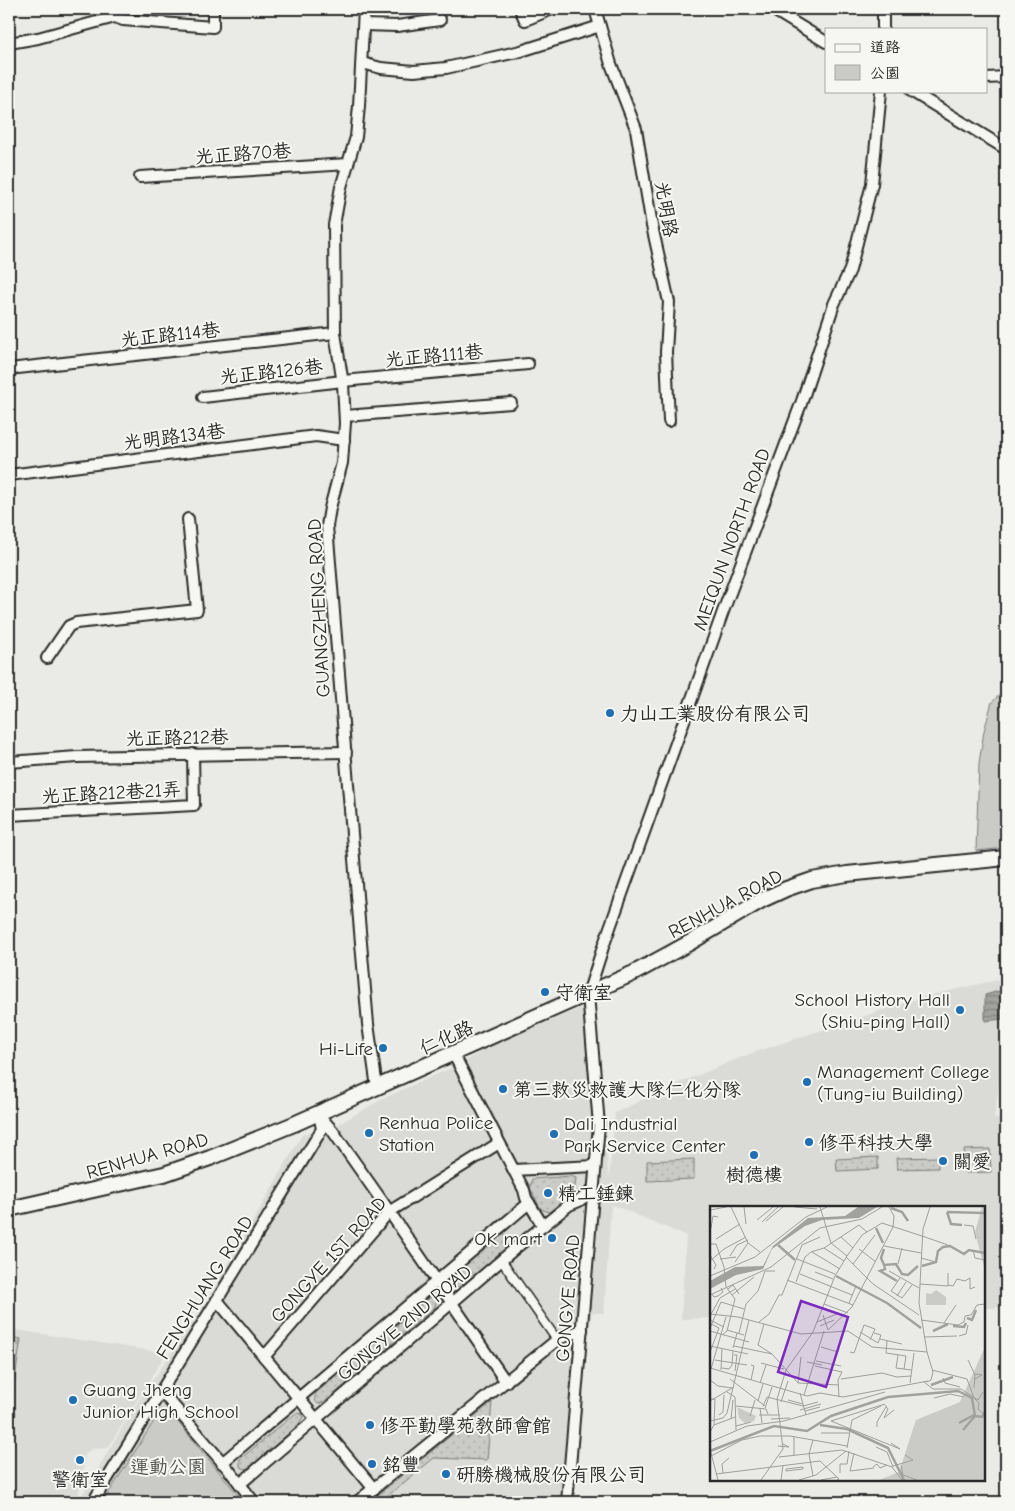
<svg xmlns="http://www.w3.org/2000/svg" width="1015" height="1511" viewBox="0 0 1015 1511" font-family="'Comic Neue','LXGW WenKai TC',sans-serif">
<defs>
<pattern id="grass-dots" width="8" height="8" patternUnits="userSpaceOnUse" patternTransform="scale(1.25)"><rect width="8" height="8" fill="#cacac7"/><path d="M2 2h.1M6 6h.1" fill="none" stroke="#aeaeab" stroke-width="1.8" stroke-linecap="round"/></pattern>
<pattern id="forest-firs" width="22" height="20" patternUnits="userSpaceOnUse" patternTransform="scale(1.25)"><rect width="22" height="20" fill="#cacac7"/><path d="M5 1l3.5 6h-7zM16 11l3.5 6h-7z" fill="#aeaeab"/></pattern>
<pattern id="water-rules" width="6" height="5" patternUnits="userSpaceOnUse" patternTransform="scale(1.25)"><rect width="6" height="5" fill="#a1a19e"/><path d="M0 2.5h6" fill="none" stroke="#838381"/></pattern>
</defs>
<rect width="100%" height="100%" fill="#eaeae6"/>
<filter id="ink" filterUnits="userSpaceOnUse"><feTurbulence type="fractalNoise" baseFrequency=".02" numOctaves="2"/><feDisplacementMap in="SourceGraphic" scale="10" xChannelSelector="R" yChannelSelector="G"/><feConvolveMatrix kernelMatrix="1 2 1 2 8 2 1 2 1" color-interpolation-filters="sRGB"/></filter>
<g filter="url(#ink)">
<!-- built -->
<g fill="#dadad6">
<polygon points="1006,978 1006,1034 994,1119 1006,1118 1006,1307 984,1308 984,1207 711,1207 711,1318 681,1319 686,1236 611,1204 604,1313 592,1313 590,1328 574,1407 566,1502 78,1502 140,1398 206,1303 302,1135 326,1126 329,1130 382,1099 462,1063 495,1043 493,1045 588,1005 599,1083 609,1179 615,1113 667,1088 752,1053 923,997"/>
<polygon points="9,1329 166,1353 108,1448 92,1449 85,1454 82,1476 78,1497 75,1502 9,1502"/>
</g>
<!-- grass -->
<g fill="url(#grass-dots)" stroke="#7a7a79">
<polygon points="878,1157 878,1169 837,1171 836,1159"/>
<polygon points="938,1157 938,1168 897,1169 896,1158"/>
<polygon points="694,1159 694,1179 647,1181 647,1161"/>
<polygon points="571,1176 576,1178 574,1194 572,1197 566,1198 549,1212 541,1209 530,1188 532,1179"/>
<polygon points="504,1233 513,1243 460,1287 456,1286 453,1284 453,1275"/>
<path d="M 434,1297 L 437,1299 L 435,1307 L 325,1402 L 318,1404 C 314,1400 314,1398 316,1393 L 429,1298 Z"/>
<polygon points="492,1402 487,1460 434,1458 380,1502 369,1502"/>
<polygon points="296,1413 301,1414 303,1417 298,1425 251,1466 246,1469 240,1467 240,1459"/>
</g>
<!-- forest -->
<polygon fill="url(#forest-firs)" stroke="#7a7a79" points="9,1337 21,1339 12,1399 9,1399"/>
<!-- park -->
<g fill="#cacac7" stroke="#7a7a79">
<polygon points="1006,689 1006,848 976,851 979,763 984,731 992,702"/>
<polygon points="990,1149 991,1172 966,1173 964,1150"/>
<polygon points="161,1410 168,1410 244,1502 103,1502"/>
</g>
<!-- water -->
<polygon fill="url(#water-rules)" stroke="#727270" points="1006,989 1003,1019 985,1021 985,995"/>
<g fill="none" stroke-linecap="round" stroke-linejoin="round">
<defs>
<polyline id="pedestrian" points="502,1261 557,1340"/>
<g id="minor">
<polyline points="364,9 359,106 356,137 341,187 334,225 335,333 343,384 345,423 342,463 330,508 327,526 358,908 368,1024 377,1088"/>
<polyline points="520,9 525,20 552,9"/>
<polyline points="595,9 611,64 636,129 652,226 669,302 666,352 669,421"/>
<polyline points="772,9 826,42"/>
<polyline points="364,25 397,26 440,20"/>
<polyline points="883,29 883,9"/>
<polyline points="9,43 38,38 115,17 123,20 213,27 213,9"/>
<polyline points="362,63 381,68 414,71 446,68 521,51 600,26"/>
<polyline points="986,78 1006,77"/>
<polyline points="911,91 1006,149"/>
<polyline points="140,177 348,164"/>
<polyline points="9,369 335,333"/>
<polyline points="203,397 343,381 528,364"/>
<polyline points="345,416 511,403"/>
<polyline points="9,475 316,436 344,440"/>
<polyline points="47,658 69,626 76,623 197,610 188,519"/>
<polyline points="9,762 77,757 346,752"/>
<polyline points="9,815 194,805 193,754"/>
<polyline points="453,1053 524,1190 526,1198 543,1226"/>
<polyline points="319,1115 332,1130 382,1201 506,1382"/>
<polyline points="513,1170 595,1166"/>
<polyline points="217,1300 374,1489"/>
<polyline points="264,1357 389,1212 499,1143"/>
<polyline points="161,1391 229,1470 254,1502"/>
<polyline points="222,1463 529,1203"/>
<polyline points="240,1484 518,1246 569,1205 579,1201 593,1190"/>
<polyline points="93,1502 322,1129 319,1114"/>
<polyline points="357,1502 558,1339 582,1330"/>
<polyline points="567,1502 599,1125 588,994 603,947 724,609 802,401 834,304 850,270 872,184 881,91"/>
</g>
<polyline id="secondary" points="9,1209 164,1174 210,1158 294,1124 634,973 691,942 762,900 786,889 812,880 847,874 1006,858"/>
</defs>
<!-- pedestrian casing -->
<use href="#pedestrian" stroke="#2b2b2b" stroke-width="11"/>
<!-- minor casing -->
<use href="#minor" stroke="#2b2b2b" stroke-width="14"/>
<!-- secondary casing -->
<use href="#secondary" stroke="#2b2b2b" stroke-width="18"/>
<!-- pedestrian -->
<use href="#pedestrian" stroke="#f6f6f2" stroke-width="8"/>
<!-- minor -->
<use href="#minor" stroke="#f6f6f2" stroke-width="10"/>
<!-- secondary -->
<use href="#secondary" stroke="#f6f6f2" stroke-width="14"/>
</g>
</g>
<!-- markers -->
<g fill="#1f6fb2" stroke="#f6f6f2" stroke-width="2">
<circle cx="610" cy="713" r="5"/>
<circle cx="545" cy="992" r="5"/>
<circle cx="960" cy="1010" r="5"/>
<circle cx="383" cy="1048" r="5"/>
<circle cx="807" cy="1082" r="5"/>
<circle cx="503" cy="1089" r="5"/>
<circle cx="369" cy="1133" r="5"/>
<circle cx="554" cy="1134" r="5"/>
<circle cx="809" cy="1142" r="5"/>
<circle cx="754" cy="1155" r="5"/>
<circle cx="943" cy="1161" r="5"/>
<circle cx="548" cy="1193" r="5"/>
<circle cx="552" cy="1238" r="5"/>
<circle cx="73" cy="1400" r="5"/>
<circle cx="370" cy="1425" r="5"/>
<circle cx="80" cy="1460" r="5"/>
<circle cx="372" cy="1464" r="5"/>
<circle cx="446" cy="1474" r="5"/>
</g>
<g text-anchor="middle" stroke-width="4" stroke-linejoin="round" paint-order="stroke">
<!-- street labels -->
<g font-size="19" fill="#2b2b2b" stroke="#f6f6f2">
<text transform="translate(243 153) rotate(-4)" y="7">光正路70巷</text>
<text transform="translate(667 209) rotate(80)" y="7">光明路</text>
<text transform="translate(170 334) rotate(-6)" y="7">光正路114巷</text>
<text transform="translate(434 355) rotate(-5)" y="7">光正路111巷</text>
<text transform="translate(271 371) rotate(-6)" y="7">光正路126巷</text>
<text transform="translate(174 436) rotate(-7)" y="7">光明路134巷</text>
<text transform="translate(731 539) rotate(-70)" y="7">MEIQUN NORTH ROAD</text>
<text transform="translate(318 608) rotate(-93)" y="7">GUANGZHENG ROAD</text>
<text transform="translate(177 737) rotate(-1)" y="7">光正路212巷</text>
<text transform="translate(111 792) rotate(-3)" y="7">光正路212巷21弄</text>
<text transform="translate(725 903) rotate(-28)" y="7">RENHUA ROAD</text>
<text transform="translate(446 1037) rotate(-24)" y="7">仁化路</text>
<text transform="translate(147 1155) rotate(-16)" y="7">RENHUA ROAD</text>
<text transform="translate(328 1259) rotate(-48)" y="7">GONGYE 1ST ROAD</text>
<text transform="translate(204 1287) rotate(-58)" y="7">FENGHUANG ROAD</text>
<text transform="translate(567 1298) rotate(-85)" y="7">GONGYE ROAD</text>
<text transform="translate(404 1322) rotate(-40)" y="7">GONGYE 2ND ROAD</text>
</g>
<!-- poi labels -->
<g font-size="19" fill="#2b2b2b" stroke="#f6f6f2" text-anchor="start">
<text x="620" y="720">力山工業股份有限公司</text>
<text x="555" y="999">守衛室</text>
<text x="950" y="1006" text-anchor="end">School History Hall<tspan x="950" dy="22">(Shiu-ping Hall)</tspan></text>
<text x="373" y="1055" text-anchor="end">Hi-Life</text>
<text x="817" y="1078">Management College<tspan x="817" dy="22">(Tung-iu Building)</tspan></text>
<text x="513" y="1096">第三救災救護大隊仁化分隊</text>
<text x="379" y="1129">Renhua Police<tspan x="379" dy="22">Station</tspan></text>
<text x="564" y="1130">Dali Industrial<tspan x="564" dy="22">Park Service Center</tspan></text>
<text x="819" y="1149">修平科技大學</text>
<text x="953" y="1168">關愛</text>
<text x="754" y="1181" text-anchor="middle">樹德樓</text>
<text x="558" y="1200">精工錘鍊</text>
<text x="542" y="1245" text-anchor="end">OK mart</text>
<text x="83" y="1396">Guang Jheng<tspan x="83" dy="22">Junior High School</tspan></text>
<text x="380" y="1432">修平勤學苑教師會館</text>
<text x="382" y="1471">銘豐</text>
<text x="456" y="1481">研勝機械股份有限公司</text>
<text x="80" y="1486" text-anchor="middle">警衛室</text>
</g>
<!-- park labels -->
<g font-size="19" fill="#535352" stroke="#f6f6f2">
<text x="168" y="1473">運動公園</text>
</g>
</g>
<!-- overview -->
<g transform="translate(710 1206)">
<rect width="275" height="275" fill="#eaeae6"/>
<path d="M 272,1 L 275,1 L 275,65 L 265,26 ZM 275,141 L 275,274 L 169,274 L 189,266 L 206,214 L 250,196 Z" fill="#cacac7"/>
<path d="M 226,84 L 236,91 L 236,99 L 216,99 L 216,87 L 221,88 Z" fill="#cacac7"/>
<path d="M 27,201 L 46,210 L 44,215 L 35,217 L 29,212 Z" fill="#cacac7"/>
<path d="M 148,1 L 167,1 L 149,12 L 112,14 L 95,20 L 62,43 L 53,63 L 26,69 L 0,83 L 0,75 L 25,61 L 53,60 L 63,40 L 98,12 L 135,10 Z" fill="#a1a19e"/>
<path fill="none" stroke="#a1a19e" stroke-width="2.5" d="M 181,2 L 192,6 L 198,15M 237,6 L 241,18 L 252,19M 237,6 L 275,7M 166,22 L 173,37M 68,39 L 85,54M 174,43 L 171,52 L 174,59 L 186,58 L 192,68 L 198,69 L 208,60M 174,59 L 175,63 L 170,65 L 187,75M 212,60 L 226,56 L 228,45 L 233,41 L 240,40 L 254,48 L 259,44 L 275,47M 126,70 L 177,97 L 211,122M 257,112 L 262,114 L 266,104M 243,120 L 254,121 L 256,117M 223,125 L 238,118M 221,179 L 243,171M 249,217 L 264,209M 110,219 L 137,223 L 178,242 L 194,274M 253,224 L 265,210M 0,245 L 64,220 L 97,225 L 121,210 L 178,191 L 248,185 L 262,192 L 265,210 L 272,211 L 275,206"/>
<path fill="none" stroke="#9e9e9b" stroke-width="1" d="M 21,1 L 38,37 L 50,46M 34,1 L 36,18M 85,1 L 107,3M 110,1 L 121,37 L 137,50M 0,4 L 16,1M 47,14 L 63,1M 56,15 L 73,1M 52,16 L 68,1M 254,19 L 263,20 L 266,33M 1,22 L 3,10 L 8,11M 212,30 L 238,39M 131,31 L 143,42M 6,33 L 30,18M 0,38 L 6,38 L 14,61 L 16,81 L 25,93 L 17,125 L 12,129M 174,40 L 211,47M 114,42 L 134,55M 149,43 L 166,56M 263,44 L 265,52 L 275,54M 102,46 L 130,63M 0,49 L 6,59 L 4,63M 20,50 L 27,39 L 38,34M 136,51 L 163,78 L 209,109M 211,52 L 226,56M 10,53 L 26,51M 87,53 L 125,68M 0,55 L 14,43 L 36,31M 25,56 L 38,37M 143,58 L 165,29M 188,58 L 192,42M 179,65 L 209,82M 105,66 L 123,73M 90,68 L 142,89M 0,70 L 45,51 L 96,11 L 117,1M 190,72 L 181,85 L 192,92 L 202,79M 77,74 L 143,99M 86,76 L 95,51 L 101,46 L 114,42 L 149,19 L 157,26M 210,78 L 238,80 L 238,67M 238,79 L 243,80 L 247,73 L 255,75 L 260,72 L 260,83 L 265,81M 18,83 L 23,79 L 29,88M 2,88 L 4,91 L 8,90 L 13,86 L 11,82M 0,89 L 61,61 L 110,22 L 152,13 L 172,1M 22,89 L 44,71M 187,90 L 196,76M 11,96 L 34,103M 139,97 L 146,80M 114,98 L 138,107M 0,108 L 28,111 L 91,128 L 138,125 L 162,141 L 217,146 L 209,97 L 213,23 L 220,1M 113,109 L 118,124 L 142,101 L 183,21 L 184,10 L 179,1M 0,110 L 10,92 L 25,83M 0,114 L 14,121M 211,114 L 248,119 L 254,116 L 255,110 L 261,109 L 267,99 L 275,98M 49,116 L 59,108 L 69,89 L 72,89 L 92,39 L 110,31M 107,116 L 127,108M 234,117 L 246,99M 54,118 L 48,139 L 62,148M 110,120 L 124,114M 0,122 L 11,96M 17,124 L 34,129M 0,125 L 39,136M 150,126 L 168,137 L 171,129 L 164,127M 29,127 L 36,98 L 48,85 L 55,65 L 65,65M 249,130 L 256,128 L 258,119M 215,131 L 247,130M 170,133 L 192,138M 177,135 L 176,147 L 196,150 L 194,163M 0,140 L 38,148M 24,140 L 62,148 L 88,177M 111,141 L 128,146 L 129,142M 23,142 L 27,127M 0,146 L 9,122 L 1,118M 140,146 L 144,147 L 154,119 L 165,123 L 160,134M 217,146 L 223,166 L 221,174 L 217,176M 24,149 L 27,149 L 25,165M 188,149 L 186,162 L 201,164M 5,154 L 37,159M 258,154 L 265,169 L 264,182M 106,155 L 131,160M 97,156 L 112,159M 51,157 L 74,163M 105,160 L 132,166 L 128,174 L 129,191M 0,162 L 97,190 L 110,187 L 133,191 L 218,175M 12,162 L 19,163 L 22,159 L 23,145M 1,163 L 16,111M 11,164 L 12,142M 222,164 L 257,173 L 264,192 L 269,197 L 268,203 L 275,209M 265,168 L 272,169 L 265,173M 233,172 L 235,177 L 250,181M 20,173 L 55,200M 131,173 L 172,167 L 187,171 L 201,170M 0,174 L 8,180 L 22,182M 41,174 L 44,160 L 41,159M 214,176 L 223,183 L 251,183 L 268,194 L 273,186M 50,177 L 56,159M 88,177 L 129,179M 88,177 L 91,151M 200,177 L 204,147M 17,186 L 25,191 L 26,224M 90,187 L 96,209M 94,189 L 114,125M 224,192 L 240,188 L 254,191M 0,193 L 5,193 L 4,219M 78,194 L 93,198M 0,195 L 24,181M 48,195 L 53,178M 71,196 L 78,175M 175,198 L 121,215 L 190,243 L 181,237M 175,199 L 178,203 L 174,212 L 184,204M 26,200 L 56,203 L 58,208M 53,200 L 57,191 L 93,200M 93,200 L 108,196M 50,202 L 52,217M 55,202 L 62,181M 90,204 L 111,198M 95,205 L 110,201M 9,209 L 13,206 L 14,189M 49,209 L 70,209M 40,210 L 45,194M 21,213 L 23,194M 61,213 L 80,212M 0,215 L 13,212 L 17,207 L 39,114M 26,220 L 41,216M 167,221 L 167,216 L 176,201M 0,226 L 4,219 L 25,211M 111,227 L 139,227M 84,230 L 84,249M 0,236 L 37,220 L 74,215 L 175,186M 68,240 L 79,241 L 73,238M 166,241 L 177,246 L 183,261M 137,242 L 142,214 L 171,200M 0,243 L 8,274M 144,247 L 140,265 L 164,262M 1,250 L 32,234 L 50,230 L 80,230 L 137,240M 69,251 L 132,244 L 182,261 L 192,274M 191,259 L 193,269 L 207,274M 183,260 L 203,254 L 195,249M 93,261 L 93,263 L 76,265 L 76,263 ZM 163,261 L 167,258 L 170,262 L 177,259M 13,267 L 12,258 L 19,252M 130,267 L 130,258 L 137,258 L 139,245M 6,268 L 110,255 L 129,273 L 127,274M 103,270 L 99,248 L 103,234M 51,274 L 73,243 L 67,193 L 76,164 L 103,126 L 125,70 L 137,50 L 152,29 L 172,17 L 212,30M 71,274 L 73,259M 89,274 L 106,269 L 136,245M 111,274 L 127,271"/>
<path fill="#7b2cbf" fill-opacity="0.15" stroke="#7b2cbf" stroke-width="2.5" d="M 91,95 L 138,111 L 116,181 L 68,166 Z"/>
<rect width="275" height="275" fill="none" stroke="#2b2b2b" stroke-width="2.5"/>
</g>
<!-- margin -->
<rect width="1015" height="1511" fill="none" stroke="#f6f6f2" stroke-width="30"/>
<rect x="15" y="15" width="985" height="1481" fill="none" stroke="#2b2b2b" stroke-width="2" filter="url(#ink)"/>
<!-- legend -->
<rect x="825" y="28" width="162" height="65" fill="#f6f6f2" stroke="#a5a5a2"/>
<rect x="835" y="44" width="25" height="8" fill="#f6f6f2" stroke="#a5a5a2"/>
<text x="870" y="52" font-size="15" fill="#2b2b2b">道路</text>
<rect x="835" y="65" width="25" height="15" fill="#cacac7" stroke="#a5a5a2"/>
<text x="870" y="78" font-size="15" fill="#2b2b2b">公園</text>
</svg>
